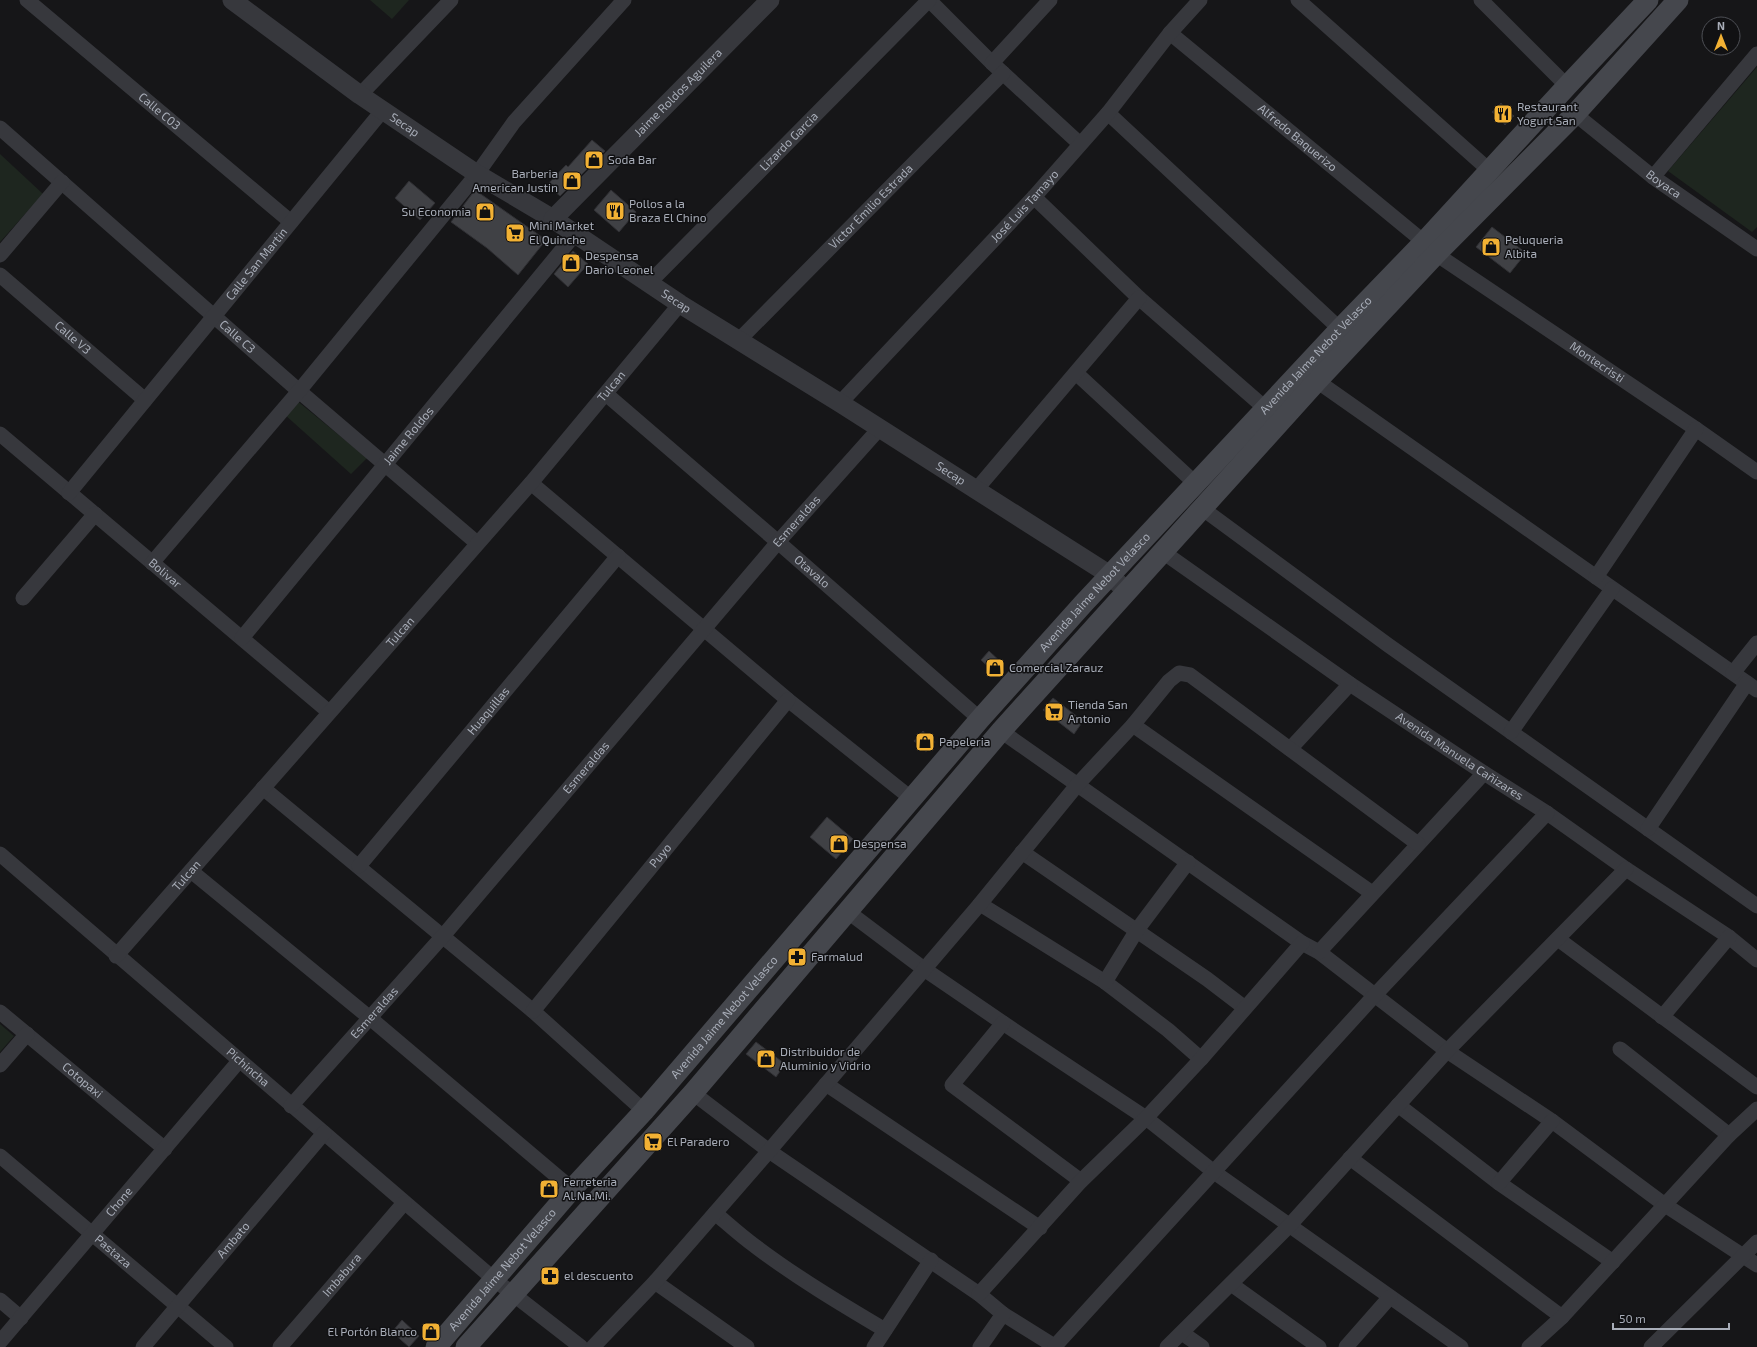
<svg xmlns="http://www.w3.org/2000/svg" width="1757" height="1347" viewBox="0 0 1757 1347" font-family="'Exo 2',sans-serif">
<rect width="100%" height="100%" fill="#161618"/>
<!-- green -->
<g fill="#1e261f">
<polygon points="370,0 409,0 392,19"/>
<polygon points="1757,67 1757,227 1752,232 1668,171"/>
<polygon points="0,154 43,194 0,242"/>
<polygon points="296,400 367,458 351,474 284,414"/>
<polygon points="0,1024 14,1036 0,1052"/>
</g>
<!-- building -->
<g fill="#404145" stroke="#303034">
<polygon points="1501,103 1514,116 1505,125 1492,112"/>
<polygon points="592,140 605,151 560,196 547,185 566,165 568,167"/>
<polygon points="409,181 435,203 420,220 395,198"/>
<polygon points="475,190 546,240 518,275 487,248 451,222"/>
<polygon points="611,190 636,212 619,232 594,210"/>
<polygon points="1492,227 1526,253 1510,273 1476,247"/>
<polygon points="573,251 588,264 568,287 554,274"/>
<polygon points="989,651 1004,665 996,674 981,660"/>
<polygon points="1053,698 1083,721 1074,734 1043,710"/>
<polygon points="923,731 935,742 926,752 914,741"/>
<polygon points="827,817 853,839 836,859 810,837"/>
<polygon points="756,1042 785,1064 776,1077 746,1054"/>
<polygon points="402,1320 419,1336 409,1347 392,1332"/>
</g>
<g fill="none" stroke-linecap="round" stroke-linejoin="round">
<!-- minor -->
<g stroke="#37383d" stroke-width="15">
<path id="s1" d="M 27,0 L 291,222"/>
<polyline points="929,0 992,63 1080,144"/>
<polyline points="1298,0 1489,170"/>
<polyline points="1481,0 1567,86"/>
<path id="s2" d="M 1170,33 L 1424,242"/>
<polyline points="992,63 1050,0"/>
<polyline points="360,95 451,0"/>
<polyline points="1108,113 1340,329"/>
<path id="s3" d="M 1575,114 L 1653,177 L 1757,249"/>
<path id="s4" d="M 0,128 L 299,391 L 477,543"/>
<polyline points="1653,177 1757,54"/>
<polyline points="1034,197 1139,298 1265,408"/>
<path id="s5" d="M 1436,254 L 1696,429 L 1757,472"/>
<polyline points="0,255 62,182"/>
<path id="s6" d="M 0,275 L 145,400"/>
<path id="s7" d="M 649,283 L 929,0"/>
<path id="s8" d="M 738,341 L 1003,73"/>
<polyline points="1076,373 1195,483"/>
<polyline points="1317,381 1757,690"/>
<path id="s9" d="M 606,394 L 778,542 L 980,719"/>
<path id="s10" d="M 840,403 L 1034,197 L 1108,113 L 1170,33 L 1200,0"/>
<path id="s11" d="M 0,434 L 329,712"/>
<polyline points="531,483 788,700 912,799"/>
<polyline points="975,491 1139,298"/>
<path id="s12" d="M 69,493 L 383,110"/>
<polyline points="1203,509 1388,645 1757,906"/>
<path id="s13" d="M 1163,552 L 1350,684 L 1484,773 L 1547,813 L 1626,869 L 1729,937 L 1757,960"/>
<polyline points="152,563 299,391 477,174 514,122 624,0"/>
<polyline points="1596,577 1696,429"/>
<polyline points="23,598 95,514"/>
<path id="s14" d="M 242,638 L 575,234"/>
<polyline points="1733,673 1757,643"/>
<polyline points="1133,725 1372,893"/>
<polyline points="1001,731 1302,943 1319,952 1447,1051 1552,1121 1665,1205 1757,1265"/>
<polyline points="1511,732 1612,589"/>
<polyline points="1290,749 1350,684"/>
<polyline points="263,788 533,1011 644,1111"/>
<polyline points="1648,829 1747,683"/>
<polyline points="1022,852 1207,979 1245,1008"/>
<path id="s15" d="M 0,854 L 495,1280 L 581,1347"/>
<path id="s16" d="M 359,866 L 618,556"/>
<polyline points="191,871 370,1018 572,1189"/>
<polyline points="980,904 1105,982 1168,1030 1201,1059"/>
<polyline points="847,911 924,969 1003,1023 1146,1118 1214,1172 1461,1347"/>
<polyline points="1558,939 1757,1087"/>
<polyline points="1319,952 1484,773"/>
<path id="s17" d="M 116,956 L 531,483 L 680,304"/>
<polyline points="1105,982 1137,930 1188,862"/>
<path id="s18" d="M 533,1011 L 788,700"/>
<path id="s19" d="M 0,1012 L 165,1149"/>
<polyline points="1662,1017 1729,937"/>
<polyline points="1003,1023 952,1085 1081,1181"/>
<polyline points="1620,1049 1729,1135"/>
<polyline points="0,1065 27,1034"/>
<polyline points="826,1084 1040,1228"/>
<polyline points="693,1093 769,1151 979,1294 1003,1314 1056,1347"/>
<polyline points="1398,1105 1499,1183 1613,1262"/>
<path id="s20" d="M 291,1106 L 443,936 L 778,542 L 879,429"/>
<path id="s21" d="M 0,1156 L 226,1347"/>
<polyline points="1350,1158 1562,1317"/>
<polyline points="1499,1183 1552,1121"/>
<path d="M 715,1213 C 728,1224 741,1236 755,1246 C 796,1277 841,1304 885,1330"/>
<polyline points="655,1282 747,1347"/>
<polyline points="1231,1284 1319,1347"/>
<polyline points="979,1294 1081,1181 1146,1118 1201,1059 1302,943"/>
<polyline points="0,1300 21,1318"/>
<polyline points="1182,1333 1202,1347"/>
<path id="s22" d="M 0,1342 L 239,1061"/>
<polyline points="1055,1346 1374,996 1547,813"/>
<path id="s23" d="M 143,1347 L 324,1133"/>
<path id="s24" d="M 280,1347 L 404,1203"/>
<polyline points="593,1347 655,1282 769,1151 980,904 1078,784 1133,725 1169,681 1179,673 1190,675 1418,844"/>
<polyline points="874,1347 931,1260"/>
<polyline points="980,1347 1003,1314"/>
<polyline points="1167,1347 1289,1226 1447,1051 1626,869"/>
<polyline points="1346,1347 1390,1297"/>
<polyline points="1529,1347 1562,1317 1729,1135 1757,1109"/>
<polyline points="1651,1347 1757,1242"/>
</g>
<!-- tertiary -->
<g stroke="#37383d" stroke-width="19">
<path id="s25" d="M 232,0 L 360,95 L 477,174 L 553,219 L 680,304 L 840,403 L 1110,575 L 1127,592"/>
<path id="s26" d="M 553,219 L 770,0"/>
</g>
<!-- secondary -->
<g stroke="#45474d" stroke-width="21">
<path id="s27" d="M 436,1347 L 572,1189 L 644,1111 L 980,719 L 1083,604 L 1340,329 L 1424,242 L 1567,86 L 1648,0"/>
<polyline points="466,1347 693,1093 1001,731 1317,381 1436,254 1575,114 1678,0"/>
</g>
</g>
<!-- icons -->
<defs>
<symbol id="restaurant-square" viewBox="-11 -11 22 22"><rect x="-9" y="-9" width="18" height="18" rx="4" fill="#f2b134" stroke="#111113"/><path d="M-5-6h1v4h1v-4h1v4h1v-4h1v5L-1.5 .5V6h-2V.5L-5-1ZM5-6V6H3V1.5H1.5Q1.5-4 5-6Z" fill="#111"/></symbol>
<symbol id="shop-square" viewBox="-11 -11 22 22"><rect x="-9" y="-9" width="18" height="18" rx="4" fill="#f2b134" stroke="#111113"/><path d="M-5-2.5h2.3a2.7 3.5 0 0 1 5.4 0H5L5.5 6h-11ZM-1.5-2.5h3a1.5 2.3 0 0 0-3 0Z" fill="#111"/></symbol>
<symbol id="supermarket-square" viewBox="-11 -11 22 22"><rect x="-9" y="-9" width="18" height="18" rx="4" fill="#f2b134" stroke="#111113"/><path d="M-6-5.5h2.5l.6 2H6L4.5 2H-2.5L-4.4-4H-6ZM-1.5 3.2a1.3 1.3 0 1 0 .1 0ZM3 3.2a1.3 1.3 0 1 0 .1 0Z" fill="#111"/></symbol>
<symbol id="pharmacy-square" viewBox="-11 -11 22 22"><rect x="-9" y="-9" width="18" height="18" rx="4" fill="#f2b134" stroke="#111113"/><path d="M-2-6h4v4h4v4h-4v4h-4v-4h-4v-4h4Z" fill="#111"/></symbol>
</defs>
<g fill-rule="evenodd">
<use href="#restaurant-square" x="1492" y="103" width="22" height="22"/>
<use href="#shop-square" x="583" y="149" width="22" height="22"/>
<use href="#shop-square" x="561" y="170" width="22" height="22"/>
<use href="#restaurant-square" x="604" y="200" width="22" height="22"/>
<use href="#shop-square" x="474" y="201" width="22" height="22"/>
<use href="#supermarket-square" x="504" y="222" width="22" height="22"/>
<use href="#shop-square" x="1480" y="236" width="22" height="22"/>
<use href="#shop-square" x="560" y="252" width="22" height="22"/>
<use href="#shop-square" x="984" y="657" width="22" height="22"/>
<use href="#supermarket-square" x="1043" y="701" width="22" height="22"/>
<use href="#shop-square" x="914" y="731" width="22" height="22"/>
<use href="#shop-square" x="828" y="833" width="22" height="22"/>
<use href="#pharmacy-square" x="786" y="946" width="22" height="22"/>
<use href="#shop-square" x="755" y="1048" width="22" height="22"/>
<use href="#supermarket-square" x="642" y="1131" width="22" height="22"/>
<use href="#shop-square" x="538" y="1178" width="22" height="22"/>
<use href="#pharmacy-square" x="539" y="1265" width="22" height="22"/>
<use href="#shop-square" x="420" y="1321" width="22" height="22"/>
</g>
<g text-anchor="middle" stroke-width="3" stroke-linejoin="round" paint-order="stroke">
<!-- street labels -->
<g font-size="12" fill="#a8adb8" stroke="#111113">
<text dy="4" stroke="none"><textPath href="#s26" startOffset="178">Jaime Roldos Aguilera</textPath></text>
<text dy="4" stroke="none"><textPath href="#s1" startOffset="173">Calle C03</textPath></text>
<text dy="4" stroke="none"><textPath href="#s25" startOffset="213">Secap</textPath></text>
<text dy="4" stroke="none"><textPath href="#s2" startOffset="165">Alfredo Baquerizo</textPath></text>
<text dy="4" stroke="none"><textPath href="#s7" startOffset="199">Lizardo Garcia</textPath></text>
<text dy="4" stroke="none"><textPath href="#s3" startOffset="113">Boyaca</textPath></text>
<text dy="4" stroke="none"><textPath href="#s10" startOffset="270">José Luis Tamayo</textPath></text>
<text dy="4" stroke="none"><textPath href="#s8" startOffset="189">Victor Emilio Estrada</textPath></text>
<text dy="4" stroke="none"><textPath href="#s12" startOffset="296">Calle San Martin</textPath></text>
<text dy="4" stroke="none"><textPath href="#s25" startOffset="537">Secap</textPath></text>
<text dy="4" stroke="none"><textPath href="#s4" startOffset="316">Calle C3</textPath></text>
<text dy="4" stroke="none"><textPath href="#s6" startOffset="96">Calle V3</textPath></text>
<text dy="4" stroke="none"><textPath href="#s27" startOffset="1326">Avenida Jaime Nebot Velasco</textPath></text>
<text dy="4" stroke="none"><textPath href="#s5" startOffset="194">Montecristi</textPath></text>
<text dy="4" stroke="none"><textPath href="#s17" startOffset="755">Tulcan</textPath></text>
<text dy="4" stroke="none"><textPath href="#s14" startOffset="262">Jaime Roldos</textPath></text>
<text dy="4" stroke="none"><textPath href="#s25" startOffset="861">Secap</textPath></text>
<text dy="4" stroke="none"><textPath href="#s20" startOffset="773">Esmeraldas</textPath></text>
<text dy="4" stroke="none"><textPath href="#s9" startOffset="272">Otavalo</textPath></text>
<text dy="4" stroke="none"><textPath href="#s11" startOffset="216">Bolivar</textPath></text>
<text dy="4" stroke="none"><textPath href="#s27" startOffset="1002">Avenida Jaime Nebot Velasco</textPath></text>
<text dy="4" stroke="none"><textPath href="#s17" startOffset="431">Tulcan</textPath></text>
<text dy="4" stroke="none"><textPath href="#s16" startOffset="202">Huaquillas</textPath></text>
<text dy="4" stroke="none"><textPath href="#s13" startOffset="360">Avenida Manuela Cañizares</textPath></text>
<text dy="4" stroke="none"><textPath href="#s20" startOffset="449">Esmeraldas</textPath></text>
<text dy="4" stroke="none"><textPath href="#s18" startOffset="201">Puyo</textPath></text>
<text dy="4" stroke="none"><textPath href="#s17" startOffset="107">Tulcan</textPath></text>
<text dy="4" stroke="none"><textPath href="#s20" startOffset="125">Esmeraldas</textPath></text>
<text dy="4" stroke="none"><textPath href="#s27" startOffset="438">Avenida Jaime Nebot Velasco</textPath></text>
<text dy="4" stroke="none"><textPath href="#s15" startOffset="327">Pichincha</textPath></text>
<text dy="4" stroke="none"><textPath href="#s19" startOffset="107">Cotopaxi</textPath></text>
<text dy="4" stroke="none"><textPath href="#s22" startOffset="184">Chone</textPath></text>
<text dy="4" stroke="none"><textPath href="#s23" startOffset="140">Ambato</textPath></text>
<text dy="4" stroke="none"><textPath href="#s21" startOffset="148">Pastaza</textPath></text>
<text dy="4" stroke="none"><textPath href="#s27" startOffset="102">Avenida Jaime Nebot Velasco</textPath></text>
<text dy="4" stroke="none"><textPath href="#s24" startOffset="95">Imbabura</textPath></text>
</g>
<!-- poi labels -->
<g font-size="12" fill="#a8adb8" stroke="#111113" text-anchor="start">
<text x="1517" y="111">Restaurant<tspan x="1517" dy="14">Yogurt San</tspan></text>
<text x="608" y="164">Soda Bar</text>
<text x="558" y="178" text-anchor="end">Barberia<tspan x="558" dy="14">American Justin</tspan></text>
<text x="629" y="208">Pollos a la<tspan x="629" dy="14">Braza El Chino</tspan></text>
<text x="471" y="216" text-anchor="end">Su Economia</text>
<text x="529" y="230">Mini Market<tspan x="529" dy="14">El Quinche</tspan></text>
<text x="1505" y="244">Peluqueria<tspan x="1505" dy="14">Albita</tspan></text>
<text x="585" y="260">Despensa<tspan x="585" dy="14">Dario Leonel</tspan></text>
<text x="1009" y="672">Comercial Zarauz</text>
<text x="1068" y="709">Tienda San<tspan x="1068" dy="14">Antonio</tspan></text>
<text x="939" y="746">Papeleria</text>
<text x="853" y="848">Despensa</text>
<text x="811" y="961">Farmalud</text>
<text x="780" y="1056">Distribuidor de<tspan x="780" dy="14">Aluminio y Vidrio</tspan></text>
<text x="667" y="1146">El Paradero</text>
<text x="563" y="1186">Ferreteria<tspan x="563" dy="14">Al.Na.Mi.</tspan></text>
<text x="564" y="1280">el descuento</text>
<text x="417" y="1336" text-anchor="end">El Portón Blanco</text>
</g>
</g>
<!-- north arrow -->
<g transform="translate(1721 36)"><circle r="19" fill="#111113" stroke="#4d4f55"/>
<path d="M0-3L7 15L0 10L-7 15Z" fill="#f2b134"/>
<text y="-6" font-size="11" font-weight="bold" text-anchor="middle" fill="#a8adb8">N</text>
</g>
<!-- scale -->
<path d="M1613 1323v6h116v-6" fill="none" stroke="#a8adb8" stroke-width="2"/>
<text x="1619" y="1323" font-size="12" fill="#a8adb8" stroke="#111113" stroke-width="3" paint-order="stroke">50 m</text>
</svg>
